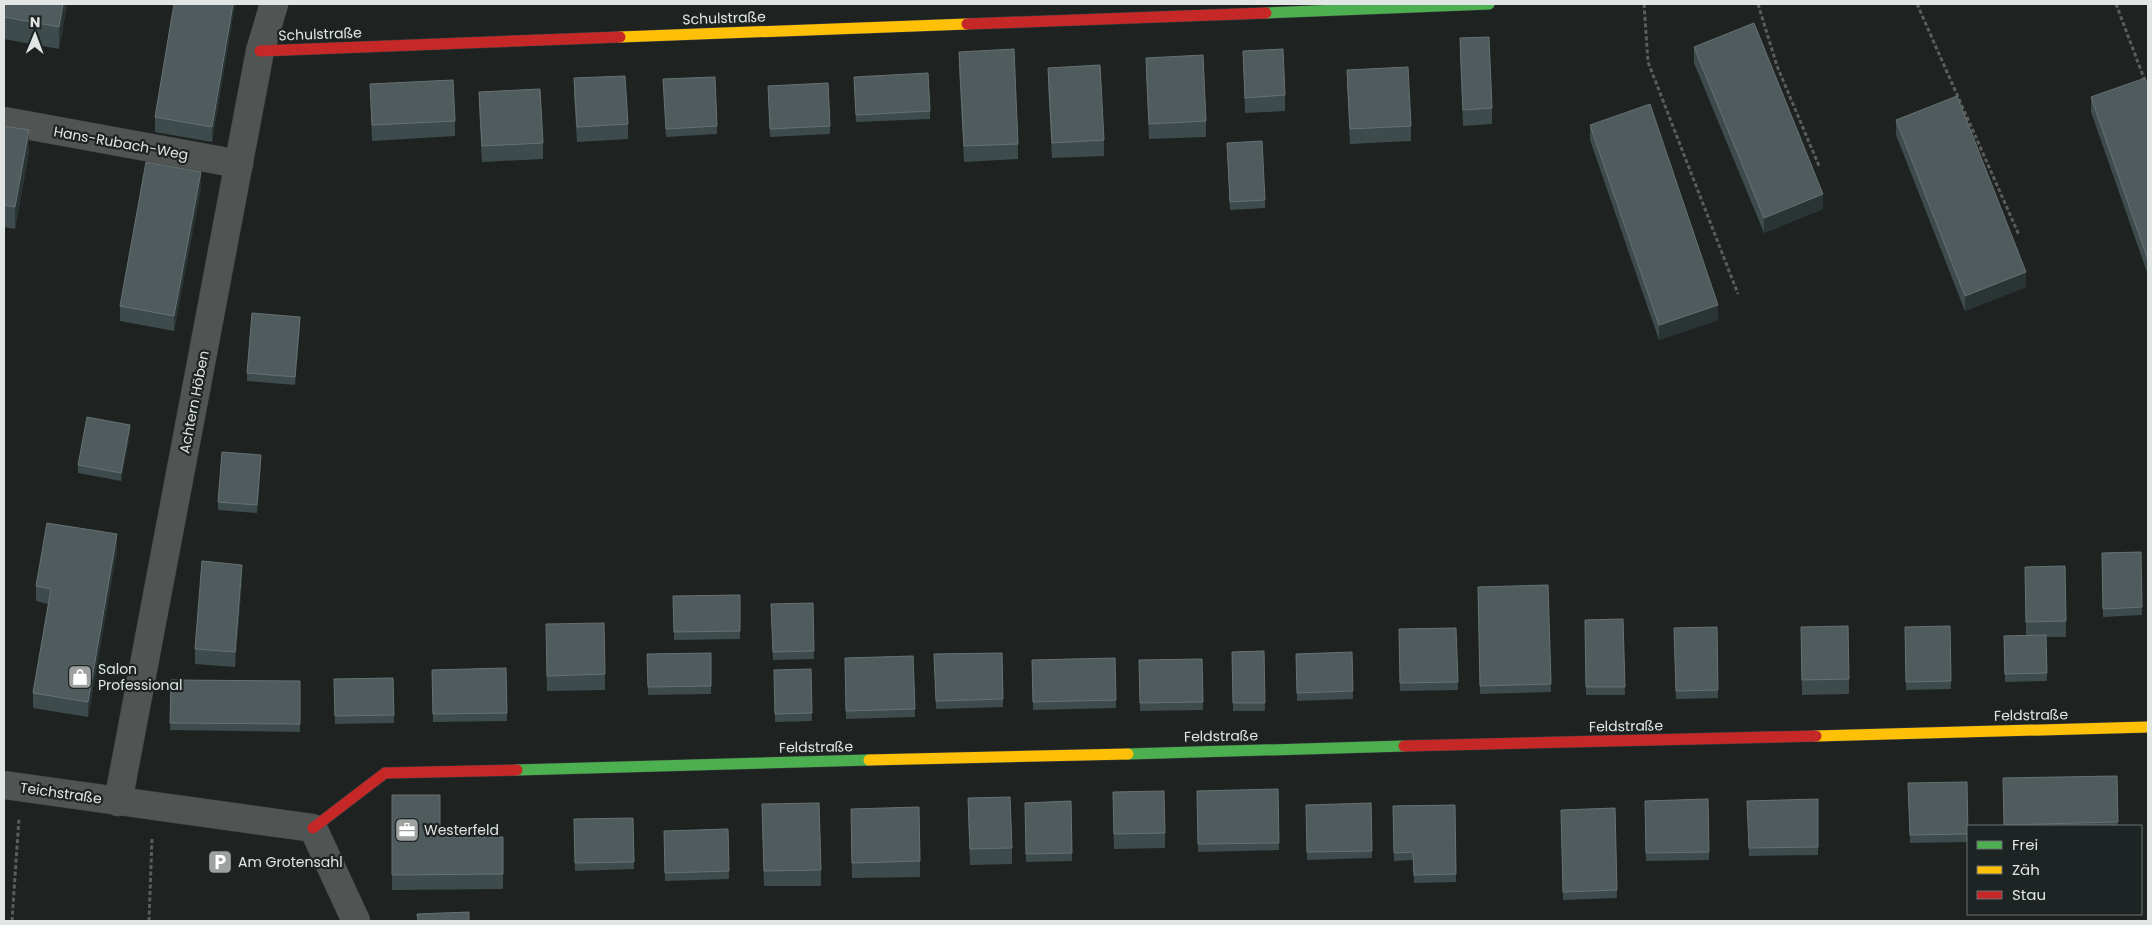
<svg xmlns="http://www.w3.org/2000/svg" width="2152" height="925" viewBox="0 0 2152 925" font-family="Poppins,sans-serif">
<rect width="100%" height="100%" fill="#1e2322"/>
<g fill="none" stroke-linecap="round" stroke-linejoin="round">
<defs>
<g id="street">
<polyline points="4,121 239,164"/>
<polyline points="4,785 313,828 356,921"/>
<polyline points="118,802 260,51 274,4"/>
</g>
<g id="fast">
<polyline points="1266,13 1489,4"/>
<polyline points="1128,754 1404,746"/>
<polyline points="517,770 869,760"/>
</g>
<g id="slow">
<polyline points="620,37 967,24"/>
<polyline points="1816,736 2148,727"/>
<polyline points="869,760 1128,754"/>
</g>
<g id="jam">
<polyline points="967,24 1266,13"/>
<polyline points="260,51 620,37"/>
<polyline points="1404,746 1816,736"/>
<polyline points="313,828 385,773 517,770"/>
</g>
</defs>
<!-- street casing -->
<use href="#street" stroke="#3c3f3e" stroke-width="29"/>
<!-- fast casing -->
<use href="#fast" stroke="#3c3f3e" stroke-width="12"/>
<!-- slow casing -->
<use href="#slow" stroke="#3c3f3e" stroke-width="12"/>
<!-- jam casing -->
<use href="#jam" stroke="#3c3f3e" stroke-width="12"/>
<!-- path -->
<g stroke="#5a5d5c" stroke-width="3" stroke-dasharray="4 2.5" stroke-linecap="butt">
<polyline points="1644,4 1648,62 1738,294"/>
<polyline points="1758,4 1777,66 1819,166"/>
<polyline points="1917,4 2019,235"/>
<polyline points="2116,4 2148,89"/>
<polyline points="12,921 19,818"/>
<polyline points="149,921 152,838"/>
</g>
<!-- street -->
<use href="#street" stroke="#505453" stroke-width="28"/>
<!-- fast -->
<use href="#fast" stroke="#4caf50" stroke-width="11"/>
<!-- slow -->
<use href="#slow" stroke="#ffc107" stroke-width="11"/>
<!-- jam -->
<use href="#jam" stroke="#c62828" stroke-width="11"/>
</g>
<!-- wall -->
<g fill="#3e4b4d">
<polygon points="4,4 67,4 59,49 4,39"/>
<polygon points="174,4 235,4 212,142 155,132 155,117"/>
<polygon points="1460,38 1492,108 1492,124 1463,126 1460,54"/>
<polygon points="1694,47 1823,209 1764,233 1694,63"/>
<polygon points="1243,51 1285,95 1285,111 1245,113"/>
<polygon points="959,52 1018,144 1018,159 964,162 959,68"/>
<polygon points="1146,58 1206,121 1206,137 1149,139 1146,73"/>
<polygon points="1048,68 1104,140 1104,156 1052,158 1048,83"/>
<polygon points="1347,70 1411,126 1411,141 1350,144 1347,85"/>
<polygon points="574,78 628,124 628,139 577,142 574,94"/>
<polygon points="663,79 717,126 717,134 666,137"/>
<polygon points="370,84 455,121 455,136 372,141"/>
<polygon points="854,85 930,111 930,119 856,122"/>
<polygon points="768,86 830,126 830,134 770,137"/>
<polygon points="2148,86 2148,275 2091,112 2091,97"/>
<polygon points="479,92 543,143 543,159 482,162 479,107"/>
<polygon points="1896,120 2026,287 1965,311 1896,135"/>
<polygon points="1590,125 1718,320 1659,340 1590,140"/>
<polygon points="4,126 29,152 15,229 4,227"/>
<polygon points="1227,143 1265,200 1265,208 1230,210"/>
<polygon points="201,187 174,331 120,321 120,306"/>
<polygon points="300,325 295,385 247,381 247,373"/>
<polygon points="130,433 121,481 78,473 78,465"/>
<polygon points="261,463 257,513 218,510 218,502"/>
<polygon points="117,550 88,717 33,708 33,693 48,604 36,601 36,586"/>
<polygon points="2141,552 2142,615 2103,617 2102,553"/>
<polygon points="2065,566 2066,637 2046,637 2047,681 2005,682 2004,636 2026,635 2025,567"/>
<polygon points="242,580 235,667 195,664 195,649"/>
<polygon points="1548,585 1551,692 1480,694 1478,587"/>
<polygon points="740,595 740,639 674,640 673,596"/>
<polygon points="813,603 814,659 773,660 771,604"/>
<polygon points="1623,619 1625,695 1586,695 1585,620"/>
<polygon points="1950,626 1951,689 1906,690 1905,627"/>
<polygon points="1717,627 1718,698 1676,699 1674,628"/>
<polygon points="1456,628 1458,690 1400,691 1399,629"/>
<polygon points="546,639 605,674 605,690 547,691"/>
<polygon points="1801,643 1849,679 1849,694 1802,695"/>
<polygon points="1264,651 1265,711 1233,711 1232,652"/>
<polygon points="1352,652 1353,699 1297,701 1296,654"/>
<polygon points="711,653 711,694 648,695 647,654"/>
<polygon points="1002,653 1003,707 936,709 934,654"/>
<polygon points="913,656 915,717 846,719 845,658"/>
<polygon points="1115,658 1116,708 1033,710 1032,660"/>
<polygon points="1202,659 1203,710 1140,711 1139,660"/>
<polygon points="506,668 507,721 433,722 432,670"/>
<polygon points="811,669 812,721 775,722 774,670"/>
<polygon points="393,678 394,723 335,724 334,679"/>
<polygon points="171,680 300,681 300,732 170,730"/>
<polygon points="2117,776 2118,826 2004,826 2003,778"/>
<polygon points="1908,783 1968,826 1968,842 1910,843"/>
<polygon points="1278,789 1279,850 1198,852 1197,791"/>
<polygon points="392,795 440,837 503,837 503,889 392,890"/>
<polygon points="1708,799 1709,860 1646,861 1645,801"/>
<polygon points="1818,799 1818,855 1749,856 1747,801"/>
<polygon points="1071,801 1072,861 1026,862 1025,803"/>
<polygon points="1371,803 1372,858 1307,860 1306,805"/>
<polygon points="1455,805 1456,882 1414,883 1413,860 1394,861 1393,806"/>
<polygon points="1113,807 1165,833 1165,848 1114,849"/>
<polygon points="1615,808 1617,898 1563,900 1561,810"/>
<polygon points="968,813 1012,848 1012,864 970,865"/>
<polygon points="633,818 634,869 575,871 574,819"/>
<polygon points="762,819 821,870 821,886 764,886"/>
<polygon points="851,824 920,861 920,877 852,878"/>
<polygon points="728,829 729,879 665,881 664,831"/>
</g>
<!-- shaded-wall -->
<g fill="#2a3435">
<polygon points="63,4 67,4 59,49 59,27"/>
<polygon points="233,4 235,4 212,142 212,127"/>
<polygon points="29,130 29,152 15,229 15,207"/>
<polygon points="201,172 201,187 174,331 174,316"/>
<polygon points="1823,194 1823,209 1764,233 1764,218"/>
<polygon points="2026,272 2026,287 1965,311 1965,296"/>
<polygon points="1718,305 1718,320 1659,340 1659,325"/>
<polygon points="300,317 300,325 295,385 295,377"/>
<polygon points="130,425 130,433 121,481 121,473"/>
<polygon points="261,455 261,463 257,513 257,505"/>
<polygon points="117,534 117,550 88,717 88,702"/>
<polygon points="242,565 242,580 235,667 235,652"/>
</g>
<!-- building -->
<g fill="#505b5e" stroke="#667173">
<polygon points="4,4 63,4 59,27 4,17"/>
<polygon points="174,4 233,4 212,127 155,117"/>
<polygon points="1754,23 1823,194 1764,218 1694,47"/>
<polygon points="1489,37 1492,108 1463,110 1460,38"/>
<polygon points="1014,49 1018,144 964,146 959,52"/>
<polygon points="1283,49 1285,95 1245,98 1243,51"/>
<polygon points="1203,55 1206,121 1149,124 1146,58"/>
<polygon points="1100,65 1104,140 1052,143 1048,68"/>
<polygon points="1408,67 1411,126 1350,129 1347,70"/>
<polygon points="928,73 930,111 856,115 854,77"/>
<polygon points="625,76 628,124 577,127 574,78"/>
<polygon points="715,77 717,126 666,129 663,79"/>
<polygon points="2145,78 2148,86 2148,260 2091,97"/>
<polygon points="453,80 455,121 372,125 370,84"/>
<polygon points="828,83 830,126 770,129 768,86"/>
<polygon points="540,89 543,143 482,146 479,92"/>
<polygon points="1957,96 2026,272 1965,296 1896,120"/>
<polygon points="1650,104 1718,305 1659,325 1590,125"/>
<polygon points="4,126 29,130 15,207 4,205"/>
<polygon points="1262,141 1265,200 1230,202 1227,143"/>
<polygon points="146,162 201,172 174,316 120,306"/>
<polygon points="252,313 300,317 295,377 247,373"/>
<polygon points="87,417 130,425 121,473 78,465"/>
<polygon points="222,452 261,455 257,505 218,502"/>
<polygon points="47,523 117,534 88,702 33,693 51,589 36,586"/>
<polygon points="2141,552 2142,607 2103,609 2102,553"/>
<polygon points="202,561 242,565 235,652 195,649"/>
<polygon points="2065,566 2066,621 2026,622 2025,567"/>
<polygon points="1548,585 1551,684 1480,686 1478,587"/>
<polygon points="740,595 740,631 674,632 673,596"/>
<polygon points="813,603 814,651 773,652 771,604"/>
<polygon points="1623,619 1625,687 1586,687 1585,620"/>
<polygon points="604,623 605,674 547,676 546,624"/>
<polygon points="1848,626 1849,679 1802,680 1801,627"/>
<polygon points="1950,626 1951,681 1906,682 1905,627"/>
<polygon points="1717,627 1718,690 1676,691 1674,628"/>
<polygon points="1456,628 1458,682 1400,683 1399,629"/>
<polygon points="2046,635 2047,673 2005,674 2004,636"/>
<polygon points="1264,651 1265,703 1233,703 1232,652"/>
<polygon points="1352,652 1353,691 1297,693 1296,654"/>
<polygon points="711,653 711,686 648,687 647,654"/>
<polygon points="1002,653 1003,699 936,701 934,654"/>
<polygon points="913,656 915,709 846,711 845,658"/>
<polygon points="1115,658 1116,700 1033,702 1032,660"/>
<polygon points="1202,659 1203,702 1140,703 1139,660"/>
<polygon points="506,668 507,713 433,714 432,670"/>
<polygon points="811,669 812,713 775,714 774,670"/>
<polygon points="393,678 394,715 335,716 334,679"/>
<polygon points="171,680 300,681 300,724 170,723"/>
<polygon points="2117,776 2118,822 2004,825 2003,778"/>
<polygon points="1967,782 1968,834 1910,835 1908,783"/>
<polygon points="1278,789 1279,843 1198,844 1197,791"/>
<polygon points="1164,791 1165,833 1114,834 1113,792"/>
<polygon points="392,795 440,795 440,837 503,837 503,874 392,875"/>
<polygon points="1010,797 1012,848 970,849 968,798"/>
<polygon points="1708,799 1709,852 1646,853 1645,801"/>
<polygon points="1818,799 1818,847 1749,848 1747,801"/>
<polygon points="1071,801 1072,853 1026,854 1025,803"/>
<polygon points="819,803 821,870 764,871 762,804"/>
<polygon points="1371,803 1372,851 1307,852 1306,805"/>
<polygon points="1455,805 1456,874 1414,875 1413,852 1394,853 1393,806"/>
<polygon points="919,807 920,861 852,863 851,809"/>
<polygon points="1615,808 1617,890 1563,892 1561,810"/>
<polygon points="633,818 634,862 575,863 574,819"/>
<polygon points="728,829 729,871 665,873 664,831"/>
<polygon points="469,912 469,921 418,921 417,914"/>
</g>
<!-- icons -->
<defs>
<symbol id="shop-square" viewBox="-11 -11 22 22"><rect x="-9" y="-9" width="18" height="18" rx="4" fill="#9da1a0" stroke="#1d2423"/><path d="M-5-2.5h2.3a2.7 3.5 0 0 1 5.4 0H5L5.5 6h-11ZM-1.5-2.5h3a1.5 2.3 0 0 0-3 0Z" fill="#fff"/></symbol>
<symbol id="office-square" viewBox="-11 -11 22 22"><rect x="-9" y="-9" width="18" height="18" rx="4" fill="#9da1a0" stroke="#1d2423"/><path d="M-6-3h4V-5.5h4V-3h4V5H-6ZM-1-4.5V-3h2v-1.5ZM-6 0V1H6V0Z" fill="#fff"/></symbol>
<symbol id="parking-square" viewBox="-11 -11 22 22"><rect x="-9" y="-9" width="18" height="18" rx="4" fill="#9da1a0" stroke="#1d2423"/><path d="M-3.5-5.5H1a3.5 3.5 0 0 1 0 7H-1V5.5H-3.5ZM-1-3.4V-.6H.8a1.4 1.4 0 0 0 0-2.8Z" fill="#fff"/></symbol>
</defs>
<g fill-rule="evenodd">
<use href="#shop-square" x="66" y="663" width="28" height="28"/>
<use href="#office-square" x="393" y="816" width="28" height="28"/>
<use href="#parking-square" x="206" y="848" width="28" height="28"/>
</g>
<g text-anchor="middle" stroke-width="4.5" stroke-linejoin="round" paint-order="stroke">
<!-- street labels -->
<g font-size="14" fill="#e1e5e4" stroke="#1d2423">
<text transform="translate(724 18) rotate(-2)" y="5">Schulstraße</text>
<text transform="translate(320 34) rotate(-2)" y="5">Schulstraße</text>
<text transform="translate(121 143) rotate(10)" y="5">Hans-Rubach-Weg</text>
<text transform="translate(194 402) rotate(-79)" y="5">Achtern Höben</text>
<text transform="translate(2031 715) rotate(-1)" y="5">Feldstraße</text>
<text transform="translate(1626 726) rotate(-1)" y="5">Feldstraße</text>
<text transform="translate(1221 736) rotate(-1)" y="5">Feldstraße</text>
<text transform="translate(816 747) rotate(-1)" y="5">Feldstraße</text>
<text transform="translate(61 793) rotate(8)" y="5">Teichstraße</text>
</g>
<!-- poi labels -->
<g font-size="14" fill="#e1e5e4" stroke="#1d2423" text-anchor="start">
<text x="98" y="674">Salon<tspan x="98" dy="16">Professional</tspan></text>
<text x="424" y="835">Westerfeld</text>
<text x="238" y="867">Am Grotensahl</text>
</g>
</g>
<!-- border -->
<rect width="2152" height="925" fill="none" stroke="#e1e5e4" stroke-width="10"/>
<!-- legend -->
<rect x="1967" y="825" width="175" height="90" fill="#1d2423" stroke="#6b7170"/>
<rect x="1977" y="841" width="25" height="8" fill="#4caf50" stroke="#6b7170"/>
<text x="2012" y="850" font-size="15" fill="#e1e5e4">Frei</text>
<rect x="1977" y="866" width="25" height="8" fill="#ffc107" stroke="#6b7170"/>
<text x="2012" y="875" font-size="15" fill="#e1e5e4">Zäh</text>
<rect x="1977" y="891" width="25" height="8" fill="#c62828" stroke="#6b7170"/>
<text x="2012" y="900" font-size="15" fill="#e1e5e4">Stau</text>
<!-- north arrow -->
<g transform="translate(35 35) rotate(1)" stroke="#1d2423" stroke-width="4" paint-order="stroke">
<path d="M0-4L9 19L0 12L-9 19Z" fill="#e1e5e4"/>
<text y="-8" font-size="14" font-weight="bold" text-anchor="middle" fill="#e1e5e4">N</text>
</g>
</svg>
